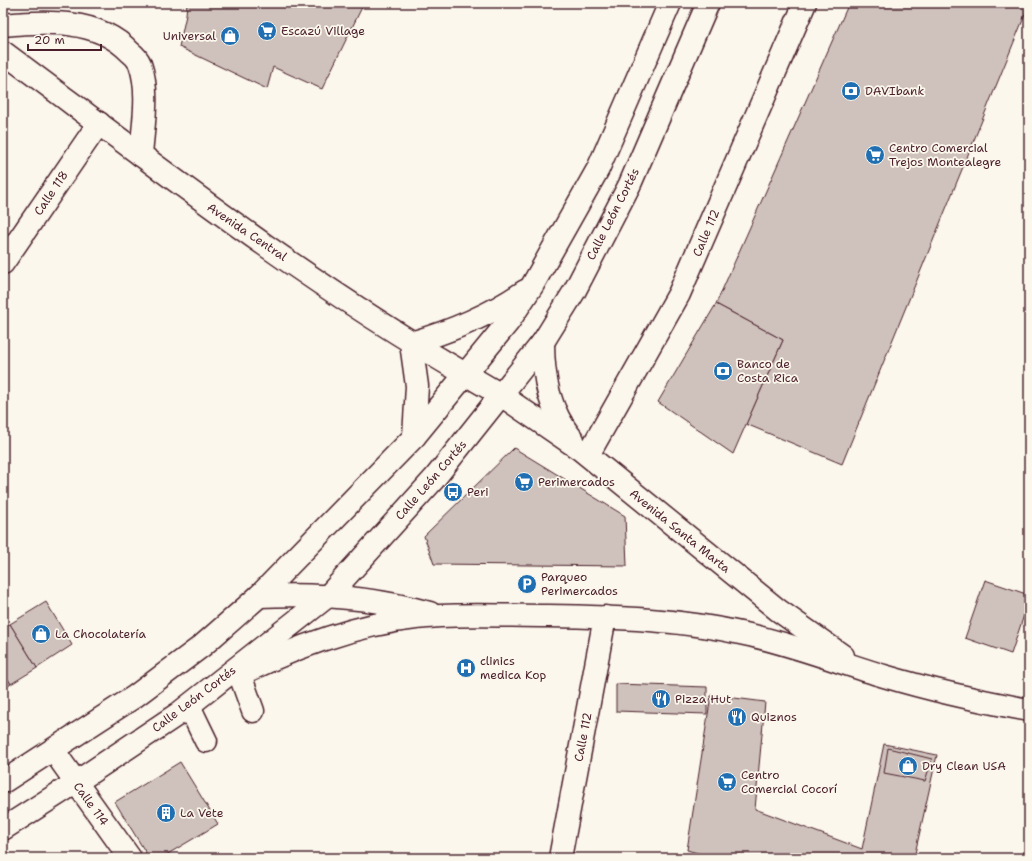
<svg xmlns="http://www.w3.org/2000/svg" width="1032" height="861" viewBox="0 0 1032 861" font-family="'Shantell Sans',sans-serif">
<rect width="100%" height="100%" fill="#fbf7ec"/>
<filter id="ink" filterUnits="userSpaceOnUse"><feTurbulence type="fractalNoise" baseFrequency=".025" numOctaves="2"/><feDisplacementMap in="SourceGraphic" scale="8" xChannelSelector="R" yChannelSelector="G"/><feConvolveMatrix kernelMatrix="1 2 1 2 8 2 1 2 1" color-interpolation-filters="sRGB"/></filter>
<g filter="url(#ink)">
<!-- building -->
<g fill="#cfc2bc" stroke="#4a1f2b">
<polygon points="187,3 364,3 322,89 273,67 267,89 179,47 186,15"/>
<polygon points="849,3 1029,3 1029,5 842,464 746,424 783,340 716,304"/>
<polygon points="716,304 783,340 733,454 658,402"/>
<polygon points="514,448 625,516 627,566 434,564 424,536"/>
<polygon points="985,580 1029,595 1029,600 1011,654 965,638"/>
<polygon points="46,602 72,645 37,668 10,624"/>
<polygon points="10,624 37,668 11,684 3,672 3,628"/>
<polygon points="3,672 11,684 3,689"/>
<polygon points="616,684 707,687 707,714 616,711"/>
<polygon points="711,695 765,702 755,809 862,849 884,744 937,755 914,858 715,858 687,850"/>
<polygon points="888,748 932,759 925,781 884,773"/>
<polygon points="180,762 218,824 161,858 149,858 115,802"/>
</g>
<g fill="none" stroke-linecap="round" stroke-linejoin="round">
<defs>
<g id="minor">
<path d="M 3,25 C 45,21 98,18 130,52 C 134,55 138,59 140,64 C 150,92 143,126 141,155"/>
<path d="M 3,52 C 154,164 303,281 467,375"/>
<polyline points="3,263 99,123"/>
<polyline points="588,455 679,294 805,3"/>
<polyline points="240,675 253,711"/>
<polyline points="189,706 206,741"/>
<polyline points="53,750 130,858"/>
<polyline points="560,858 605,617"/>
</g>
<g id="major">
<path d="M 543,342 C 543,378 549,411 573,440"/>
<polyline points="467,375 501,395 581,450 778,610 843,656"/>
<path d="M 414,437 L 417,386 L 411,343 C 452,331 489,316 525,291"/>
<path d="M 259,596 C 318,593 373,597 430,613"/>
<path d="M 247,671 C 307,642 373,619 440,616 C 476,614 512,616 548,616 C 614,617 681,619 745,634 C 792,644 838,662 884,676 C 931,690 980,701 1029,710"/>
<polyline points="3,782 134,697 202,646 259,596 414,437 509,321 532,286 598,169 670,3"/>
<polyline points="3,829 75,783 178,714 329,595 434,479 543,342 574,292 630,184 708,3"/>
</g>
</defs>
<!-- minor casing -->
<use href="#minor" stroke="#4a1f2b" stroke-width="25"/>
<!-- major casing -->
<use href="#major" stroke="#4a1f2b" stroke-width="25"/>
<!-- minor -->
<use href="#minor" stroke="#fbf7ec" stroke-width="22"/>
<!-- major -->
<use href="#major" stroke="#fbf7ec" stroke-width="22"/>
</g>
</g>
<!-- icons -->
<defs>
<symbol id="supermarket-disc" viewBox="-11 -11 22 22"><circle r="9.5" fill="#1f6fb2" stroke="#fbf7ec"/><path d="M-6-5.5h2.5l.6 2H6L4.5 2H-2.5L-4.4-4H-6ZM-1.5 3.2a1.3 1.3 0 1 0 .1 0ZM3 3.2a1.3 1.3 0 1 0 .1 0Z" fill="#fff"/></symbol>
<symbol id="shop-disc" viewBox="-11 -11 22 22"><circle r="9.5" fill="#1f6fb2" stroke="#fbf7ec"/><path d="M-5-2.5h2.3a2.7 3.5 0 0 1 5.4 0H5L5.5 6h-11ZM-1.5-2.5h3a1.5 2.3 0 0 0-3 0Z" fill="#fff"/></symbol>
<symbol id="bank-disc" viewBox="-11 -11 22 22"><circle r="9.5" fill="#1f6fb2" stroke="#fbf7ec"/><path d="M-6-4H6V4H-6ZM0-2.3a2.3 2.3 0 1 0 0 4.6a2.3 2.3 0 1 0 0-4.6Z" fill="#fff"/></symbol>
<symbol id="bus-disc" viewBox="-11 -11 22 22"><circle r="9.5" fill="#1f6fb2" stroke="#fbf7ec"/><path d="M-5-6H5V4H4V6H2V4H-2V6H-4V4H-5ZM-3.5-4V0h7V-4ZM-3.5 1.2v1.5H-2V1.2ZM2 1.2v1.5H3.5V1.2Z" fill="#fff"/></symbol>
<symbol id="parking-disc" viewBox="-11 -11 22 22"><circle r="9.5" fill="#1f6fb2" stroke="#fbf7ec"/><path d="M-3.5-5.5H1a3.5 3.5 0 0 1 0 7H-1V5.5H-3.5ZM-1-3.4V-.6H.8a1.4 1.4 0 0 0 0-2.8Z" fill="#fff"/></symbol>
<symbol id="hospital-disc" viewBox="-11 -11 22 22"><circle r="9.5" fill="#1f6fb2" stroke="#fbf7ec"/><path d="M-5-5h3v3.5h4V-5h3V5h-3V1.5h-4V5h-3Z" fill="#fff"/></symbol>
<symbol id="restaurant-disc" viewBox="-11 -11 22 22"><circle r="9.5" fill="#1f6fb2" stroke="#fbf7ec"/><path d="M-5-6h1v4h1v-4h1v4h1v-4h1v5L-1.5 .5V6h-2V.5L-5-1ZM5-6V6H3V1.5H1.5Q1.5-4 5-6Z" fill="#fff"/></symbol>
<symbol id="building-disc" viewBox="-11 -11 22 22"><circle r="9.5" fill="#1f6fb2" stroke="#fbf7ec"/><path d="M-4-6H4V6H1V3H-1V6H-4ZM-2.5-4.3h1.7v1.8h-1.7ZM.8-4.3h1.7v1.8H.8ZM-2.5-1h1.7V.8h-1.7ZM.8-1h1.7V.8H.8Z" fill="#fff"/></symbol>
</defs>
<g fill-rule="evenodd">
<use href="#supermarket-disc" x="256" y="20" width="22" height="22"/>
<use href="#shop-disc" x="219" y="25" width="22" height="22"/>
<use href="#bank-disc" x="840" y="80" width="22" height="22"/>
<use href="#supermarket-disc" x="864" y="144" width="22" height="22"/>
<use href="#bank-disc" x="712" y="360" width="22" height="22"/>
<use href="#supermarket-disc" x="513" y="471" width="22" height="22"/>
<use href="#bus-disc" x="442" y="481" width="22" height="22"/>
<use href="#parking-disc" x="516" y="573" width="22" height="22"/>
<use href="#shop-disc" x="30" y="623" width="22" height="22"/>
<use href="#hospital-disc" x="455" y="657" width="22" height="22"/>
<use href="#restaurant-disc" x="650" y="688" width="22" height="22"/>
<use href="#restaurant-disc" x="726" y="706" width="22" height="22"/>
<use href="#shop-disc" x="897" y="755" width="22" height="22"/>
<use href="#supermarket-disc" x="716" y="771" width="22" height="22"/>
<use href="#building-disc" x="155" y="802" width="22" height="22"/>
</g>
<g text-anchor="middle" stroke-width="3.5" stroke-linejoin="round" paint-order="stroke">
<!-- poi labels -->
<g font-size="12" fill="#4a1f2b" stroke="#fbf7ec" text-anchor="start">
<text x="281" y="35">Escazú Village</text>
<text x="216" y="40" text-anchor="end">Universal</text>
<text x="865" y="95">DAVIbank</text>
<text x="889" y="152">Centro Comercial<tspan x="889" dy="14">Trejos Montealegre</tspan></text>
<text x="737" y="368">Banco de<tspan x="737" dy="14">Costa Rica</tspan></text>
<text x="538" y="486">Perimercados</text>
<text x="467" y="496">Peri</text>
<text x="541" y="581">Parqueo<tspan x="541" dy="14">Perimercados</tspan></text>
<text x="55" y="638">La Chocolatería</text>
<text x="480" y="665">clinics<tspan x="480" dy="14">medica Kop</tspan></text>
<text x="675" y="703">Pizza Hut</text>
<text x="751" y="721">Quiznos</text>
<text x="922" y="770">Dry Clean USA</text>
<text x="741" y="779">Centro<tspan x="741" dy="14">Comercial Cocorí</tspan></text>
<text x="180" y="817">La Vete</text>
</g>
<!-- street labels -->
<g font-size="12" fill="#4a1f2b" stroke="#fbf7ec">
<text transform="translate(51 193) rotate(-56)" y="4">Calle 118</text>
<text transform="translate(613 214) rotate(-63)" y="4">Calle León Cortés</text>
<text transform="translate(247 232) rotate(34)" y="4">Avenida Central</text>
<text transform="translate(706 233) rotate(-67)" y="4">Calle 112</text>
<text transform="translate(431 480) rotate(-49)" y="4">Calle León Cortés</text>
<text transform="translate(680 531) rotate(39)" y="4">Avenida Santa Marta</text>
<text transform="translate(194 699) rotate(-37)" y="4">Calle León Cortés</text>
<text transform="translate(583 737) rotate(-79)" y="4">Calle 112</text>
<text transform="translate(91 804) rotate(54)" y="4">Calle 114</text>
</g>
</g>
<!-- margin -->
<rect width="1032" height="861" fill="none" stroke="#fbf7ec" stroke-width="16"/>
<rect x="8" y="8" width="1016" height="845" fill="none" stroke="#4a1f2b" stroke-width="1.5" filter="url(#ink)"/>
<!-- scale -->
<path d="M28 44v6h73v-6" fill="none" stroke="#4a1f2b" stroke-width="2"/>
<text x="34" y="44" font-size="12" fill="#4a1f2b" stroke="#fbf7ec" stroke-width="3" paint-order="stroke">20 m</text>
</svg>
